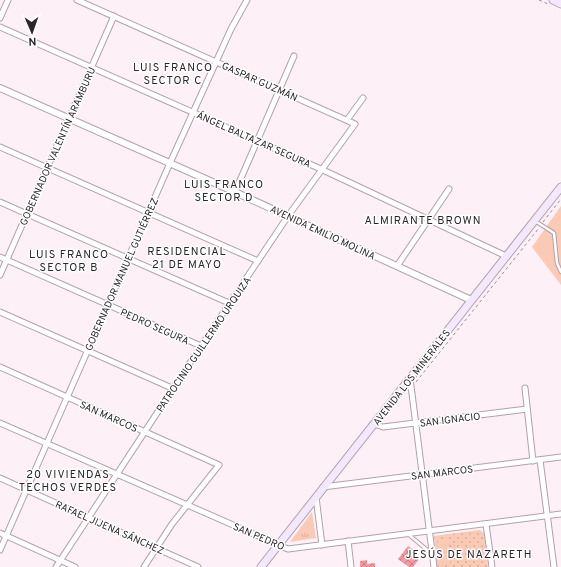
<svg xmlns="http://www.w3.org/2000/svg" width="561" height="567" viewBox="0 0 561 567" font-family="Overpass,sans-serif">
<defs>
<pattern id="grass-tufts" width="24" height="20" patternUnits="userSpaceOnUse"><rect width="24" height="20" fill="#facab4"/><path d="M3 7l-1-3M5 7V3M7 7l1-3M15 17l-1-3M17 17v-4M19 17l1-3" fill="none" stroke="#d6ad9b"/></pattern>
<pattern id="park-dots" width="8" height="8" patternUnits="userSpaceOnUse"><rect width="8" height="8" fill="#facab4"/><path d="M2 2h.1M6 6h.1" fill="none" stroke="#d6ad9b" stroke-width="1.8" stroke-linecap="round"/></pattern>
<pattern id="building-cross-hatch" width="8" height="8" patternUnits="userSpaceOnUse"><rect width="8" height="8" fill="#f898a0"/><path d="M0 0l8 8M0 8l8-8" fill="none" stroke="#c97c82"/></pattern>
</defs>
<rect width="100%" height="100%" fill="#fdf0f7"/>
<!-- grass -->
<polygon fill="url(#grass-tufts)" points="312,512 316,538 290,542"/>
<!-- park -->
<polygon fill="url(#park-dots)" points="480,530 484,533 488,567 437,567 434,536"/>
<!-- pitch -->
<g fill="#facab4">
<polygon points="561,206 561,285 532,247"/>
<polygon points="448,540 450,564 441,565 438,541"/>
</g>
<!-- building -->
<g fill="url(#building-cross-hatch)">
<polygon points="408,546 418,553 416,556 419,559 413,567 409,567 398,559"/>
<polygon points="367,560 367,564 375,563 375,567 360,567 360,561"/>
</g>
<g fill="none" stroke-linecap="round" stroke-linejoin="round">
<defs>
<g id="service">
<polyline points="535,221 554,233 557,263 561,272"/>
<polyline points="408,534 432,554"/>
</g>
<g id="minor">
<polyline points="0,18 8,0"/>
<polyline points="0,27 323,170 506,256"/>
<polyline points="347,120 363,98"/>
<polyline points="0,147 258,261"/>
<polyline points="235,192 294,56"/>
<polyline points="0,202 229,303"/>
<polyline points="0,257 201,346"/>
<polyline points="397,266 449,189"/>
<polyline points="0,275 114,16"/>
<polyline points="0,312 174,389"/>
<polyline points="0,367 219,465 172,524 144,567"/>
<polyline points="410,378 434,567"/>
<polyline points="525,388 533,461"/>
<polyline points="0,423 288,549 561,514"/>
<polyline points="374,424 383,427 527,409"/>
<polyline points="540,460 554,567"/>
<polyline points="0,478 198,567"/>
<polyline points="323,487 561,457"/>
<polyline points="316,497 322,545"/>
<polyline points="486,524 492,567"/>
<polyline points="0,533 75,567"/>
<polyline points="348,541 351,567"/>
<polyline points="0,550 170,163 231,29 247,0"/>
<polyline points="56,567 201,346 288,216 355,124 77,0"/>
</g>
<polyline id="tertiary" points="0,88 235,192 471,300"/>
<g id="secondary">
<polyline points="553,0 561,4"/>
<polyline points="261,567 561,187"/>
</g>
</defs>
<!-- service casing -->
<use href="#service" stroke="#b4a0ab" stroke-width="4.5"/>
<!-- minor casing -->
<use href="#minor" stroke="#b4a0ab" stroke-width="7"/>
<!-- tertiary casing -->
<use href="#tertiary" stroke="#b4a0ab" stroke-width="8"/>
<!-- secondary casing -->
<use href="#secondary" stroke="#b4a0ab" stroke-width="9"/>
<!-- path -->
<g stroke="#978d92" stroke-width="1" stroke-dasharray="3 3" stroke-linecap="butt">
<polyline points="539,0 548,4"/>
<polyline points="543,222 561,199"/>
<polyline points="416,382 539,228"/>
</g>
<!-- service -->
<use href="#service" stroke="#fff" stroke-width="2.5"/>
<!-- minor -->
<use href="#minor" stroke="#fff" stroke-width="5"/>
<!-- tertiary -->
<use href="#tertiary" stroke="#fff" stroke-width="6"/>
<!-- secondary -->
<use href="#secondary" stroke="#f4e8fd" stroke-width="7"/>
</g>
<g text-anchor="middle" stroke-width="3" stroke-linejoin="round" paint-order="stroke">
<!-- street labels -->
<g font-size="10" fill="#2c2428" stroke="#fff">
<text transform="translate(260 81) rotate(24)" y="4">GASPAR GUZMÁN</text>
<text transform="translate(254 139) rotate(24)" y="4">ÁNGEL BALTAZAR SEGURA</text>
<text transform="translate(57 146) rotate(-66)" y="4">GOBERNADOR VALENTÍN ARAMBURU</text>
<text transform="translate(323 232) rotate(25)" y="4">AVENIDA EMILIO MOLINA</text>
<text transform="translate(121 274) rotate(-66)" y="4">GOBERNADOR MANUEL GUTIÉRREZ</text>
<text transform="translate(155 326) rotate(24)" y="4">PEDRO SEGURA</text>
<text transform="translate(203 344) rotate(-56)" y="4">PATROCINIO GUILLERMO URQUIZA</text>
<text transform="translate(411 377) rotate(-52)" y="4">AVENIDA LOS MINERALES</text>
<text transform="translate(109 416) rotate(24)" y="4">SAN MARCOS</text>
<text transform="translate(450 419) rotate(-7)" y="4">SAN IGNACIO</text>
<text transform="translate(442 472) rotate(-7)" y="4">SAN MARCOS</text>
<text transform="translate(110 527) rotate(24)" y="4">RAFAEL JIJENA SÁNCHEZ</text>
<text transform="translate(259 536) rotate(23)" y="4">SAN PEDRO</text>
</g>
<!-- neighbourhood labels -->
<g font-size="11" letter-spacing="1" fill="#2c2428" stroke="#fff">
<text x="173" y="71">LUIS FRANCO<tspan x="173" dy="13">SECTOR C</tspan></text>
<text x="224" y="188">LUIS FRANCO<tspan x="224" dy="13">SECTOR D</tspan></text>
<text x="423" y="224">ALMIRANTE BROWN</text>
<text x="187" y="255">RESIDENCIAL<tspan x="187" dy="13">21 DE MAYO</tspan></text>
<text x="69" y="258">LUIS FRANCO<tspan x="69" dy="13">SECTOR B</tspan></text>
<text x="68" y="478">20 VIVIENDAS<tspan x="68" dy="13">TECHOS VERDES</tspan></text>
<text x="469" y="558">JESÚS DE NAZARETH</text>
</g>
</g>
<!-- north arrow -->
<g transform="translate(32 32) rotate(178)" stroke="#ffffff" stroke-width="3" paint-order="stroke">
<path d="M0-3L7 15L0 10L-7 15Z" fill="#2c2428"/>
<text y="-6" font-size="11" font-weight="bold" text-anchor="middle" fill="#2c2428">N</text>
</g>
</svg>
